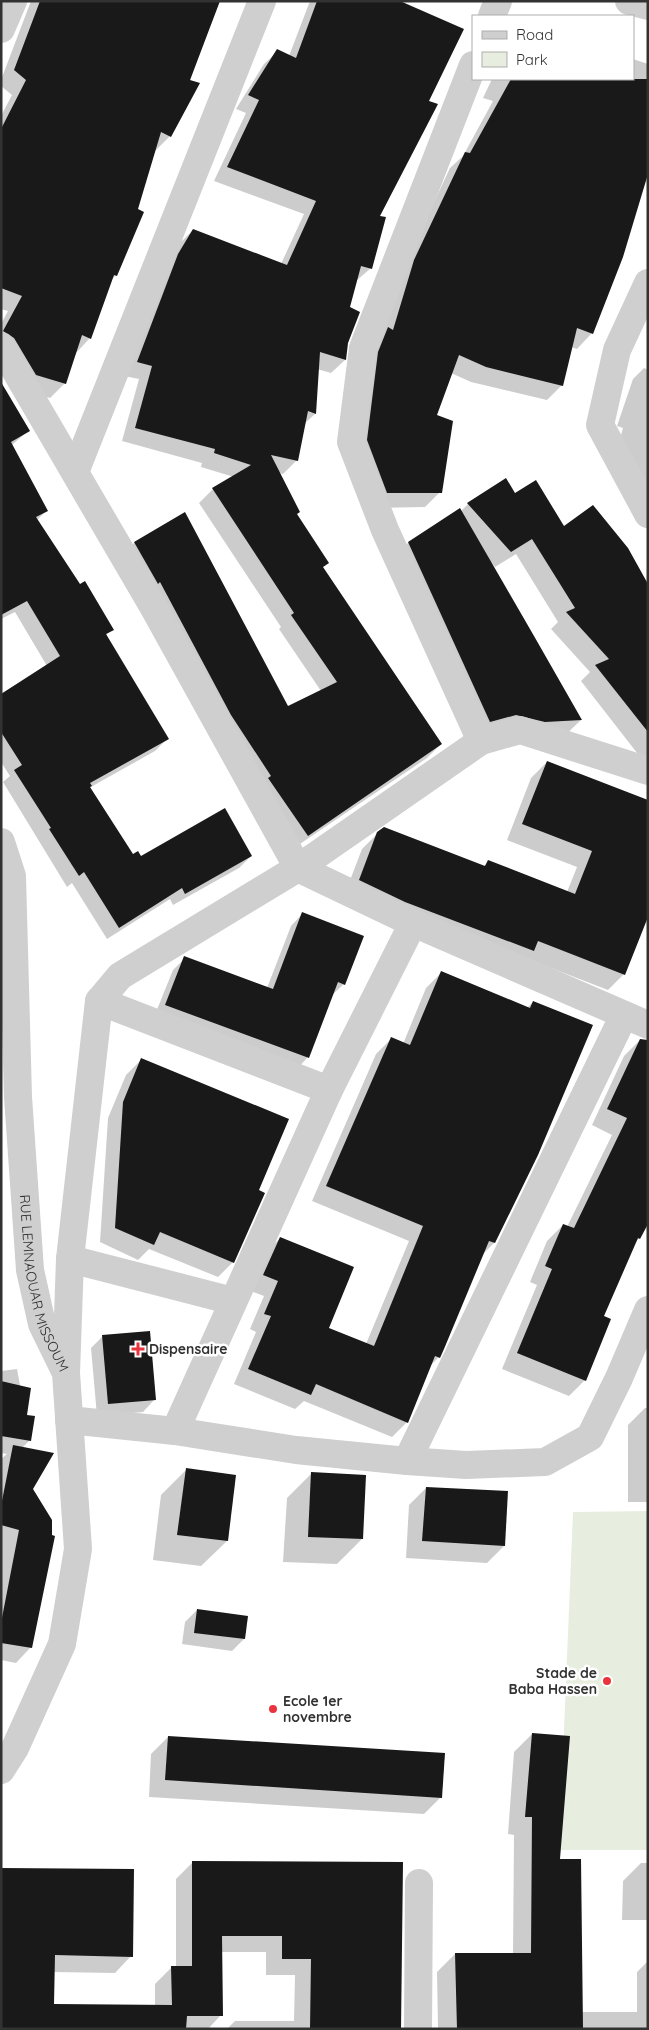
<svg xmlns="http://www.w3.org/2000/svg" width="649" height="2030" font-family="Quicksand,sans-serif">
  <rect width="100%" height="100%" fill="#fff"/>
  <!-- green -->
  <path fill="#e7eee0" d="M648,1511V1850H559L573,1512Z"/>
  <!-- shadow -->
  <g fill="#0003">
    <path d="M31,1H219L170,136L155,151L116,275L110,281L90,338L75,354L65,383L50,398L21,390L1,355V324L8,311L1,309V116L12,95L1,86V80Z"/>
    <path d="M310,1H397L427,101L378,217L371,268L356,281L349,308L345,360L331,373L317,369L315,414L304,424L297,460L283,474L279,473L296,514L328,563L322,568L441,744L427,758L294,848L121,557L134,543L185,513L287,708L321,691L279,629L281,627L199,503L213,489L234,477L201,467L202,463L122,441L139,379L124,376L179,244L193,230L281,264L304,214L214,181L246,113L236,109L264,64L278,51L289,56Z"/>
    <path d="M633,59L648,64V171L592,333L577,349L571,347L562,385L547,400L471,382L451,373L435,416L440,492L425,507L372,508L352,456L363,368L399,277L450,168L463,156L493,101L483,98L492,79H633Z"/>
    <path d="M644,368L648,370V485L616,453L623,428L617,426L633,379Z"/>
    <path d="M1,391L28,431L12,445L46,511L37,520L79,585L112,630L105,636L167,739L155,751L89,788L133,856L141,858L251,856L239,868L173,905L170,899L107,939L72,883L67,887L3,782L10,776L1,762V694L47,666L15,612L1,619Z"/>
    <path d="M506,480L514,495L648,589V767L581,681L590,672L551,629L558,622L516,554L495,567L491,562L581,720L560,740L495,735L388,563L408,543L459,510L460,512L468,504Z"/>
    <path d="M547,762L648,801L624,974L608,990L525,958L344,896L362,849L378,833L483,867L488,862L567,892L577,867L507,840L531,778Z"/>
    <path d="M302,914L344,984L331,996L307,1058L296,1070L154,1017L173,970L185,958L267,988L291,926Z"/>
    <path d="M441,973L527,1008L533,1002L494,1243L482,1255L439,1357L430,1366L407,1422L392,1437L304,1401L295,1409L234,1384L256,1332L250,1329L264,1296L248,1290L265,1254L280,1238L327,1328L366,1344L409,1241L312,1201L376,1054L391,1039L403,1044L426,988Z"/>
    <path d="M640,1040L639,1238L634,1244L602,1317L585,1380L569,1396L502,1369L537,1285L530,1282L547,1241L563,1225L567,1227L612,1135L592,1125L624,1056Z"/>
    <path d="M141,1060L257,1191L233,1262L218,1277L149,1249L138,1260L100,1242L108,1118L126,1075Z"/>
    <path d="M103,1336L154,1400L143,1412L97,1416L91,1348Z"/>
    <path d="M17,1369L30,1440L22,1448L32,1489L50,1536L53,1537L30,1648L16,1663L1,1660V1459L7,1454L1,1453V1371Z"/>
    <path d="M645,1408H648V1502H628V1425Z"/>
    <path d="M186,1470L227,1541L201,1566L153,1560L161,1495Z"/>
    <path d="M312,1473L362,1539L337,1564L283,1562L287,1498Z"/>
    <path d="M426,1488L504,1546L487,1563L406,1558L409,1505Z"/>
    <path d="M197,1610L247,1617L244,1639L232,1651L182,1644L185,1622Z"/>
    <path d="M532,1734L559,1860L582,2012H637V1972L648,1961V2029H438L437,1972L455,1954H513L514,1835L508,1834L514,1752Z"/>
    <path d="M168,1737L441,1797L424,1814L149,1797L151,1754Z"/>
    <path d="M193,1862L400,2029H227L235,2021H294L295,1975H266V1952H221V2015L208,2029H1V1869L131,1956L115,1973L53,1972V2005L155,2006V1984L172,1967H176V1879Z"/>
    <path d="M641,1863H648V1920H622L623,1881Z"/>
  </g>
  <!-- building -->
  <g fill="#191919">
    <path d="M40,1H220L190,80L200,83L171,137L161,132L138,209L144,212L117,276L114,275L91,339L82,335L66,384L36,375L14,338L3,331L22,296L1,288V129L26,80L14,70Z"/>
    <path d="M317,1H400L464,29L429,101L438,104L380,216L386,217L372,269L361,266L350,307L360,312L348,343L346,360L320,352L316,414L308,411L298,461L271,455L300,512L297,514L329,563L323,567L442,744L308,836L268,778L271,776L231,715L160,582L158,584L134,542L185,512L288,706L337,682L291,615L294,613L212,488L251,465L214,453L215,449L135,428L152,366L137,362L178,254L193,229L287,265L316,201L227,167L259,100L248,95L277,49L296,58Z"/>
    <path d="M511,79H648V174L623,257L593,334L577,328L563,386L486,367L459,355L437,415L453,421L442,493H387L367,440L378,352L388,327L393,330L414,260L465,152L470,153Z"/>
    <path d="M1,382L30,431L11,442L48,511L36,517L80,584L85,581L114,630L106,634L169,739L90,783L92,786L90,787L133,854L138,851L141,856L225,808L252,856L185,894L182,888L119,928L84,872L79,876L49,829L51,828L14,770L22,765L1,732V694L60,656L27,601L1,615Z"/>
    <path d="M506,478L515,493L536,480L564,526L593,505L628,548L648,584V732L595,665L609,659L566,612L575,608L532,539L511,552L467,503Z"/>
    <path d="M460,508L534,636L582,720L545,722L516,715L490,722L408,542Z"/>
    <path d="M547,761L648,800V917L625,975L538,941L534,951L405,902L359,880L377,832L384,827L485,866L488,860L575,894L592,851L522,824Z"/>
    <path d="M302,912L364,936L345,985L338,982L309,1058L165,1005L184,956L273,989Z"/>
    <path d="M441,971L530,1008L533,1001L593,1025L538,1155L495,1243L489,1241L444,1349L440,1358L435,1356L408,1423L316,1384L311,1395L248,1369L271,1316L264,1314L278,1281L263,1275L280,1237L354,1267L329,1328L374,1346L423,1226L326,1186L391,1037L410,1045Z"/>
    <path d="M640,1039L648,1040V1224L640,1239L638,1238L604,1316L611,1319L586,1381L517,1353L552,1269L545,1266L563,1224L574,1228L627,1118L607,1109Z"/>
    <path d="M141,1058L289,1119L259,1190L265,1193L234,1263L160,1232L154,1245L115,1228L123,1102Z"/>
    <path d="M150,1331L156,1400L108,1404L102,1335Z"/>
    <path d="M1,1381L31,1388L27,1415L35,1416L31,1441L1,1436Z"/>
    <path d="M13,1445L54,1453L33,1489L52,1520V1535L55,1536L32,1648L1,1643V1623L19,1530L1,1525V1506Z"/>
    <path d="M186,1468L236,1475L228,1541L177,1535Z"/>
    <path d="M311,1472L366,1475L363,1539L308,1537Z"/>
    <path d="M426,1487L508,1491L505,1546L422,1541Z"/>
    <path d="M197,1609L248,1616L245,1639L194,1633Z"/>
    <path d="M532,1733L570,1736L560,1859H581L583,2029H457L455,1953H531L532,1817H525Z"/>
    <path d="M168,1736L445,1753L442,1798L165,1780Z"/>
    <path d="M192,1861L403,1862L401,2029H310L311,1959H282V1936H222L223,2016H187L186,2029H1V1868L134,1869L133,1957L55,1955L54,2004L172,2005L171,1966H192Z"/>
  </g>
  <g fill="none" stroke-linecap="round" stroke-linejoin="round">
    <!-- street -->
    <g stroke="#cfcfcf" stroke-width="28">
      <path d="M629,1L648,6"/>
      <path d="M492,16L498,1"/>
      <path d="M1,29L13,1"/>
      <path d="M473,65L363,348L351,442L385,530L481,741"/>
      <path d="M648,283L617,350L600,425L648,514"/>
      <path d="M1,346L154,608L298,868L120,976L99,1001L70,1259L66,1373"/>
      <path d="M75,472L262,1"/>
      <path d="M648,771L520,730L481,741L298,868L413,923L648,1025"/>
      <path id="s1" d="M1,842L12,876L18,1097L30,1270L42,1324L66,1373L78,1549L62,1644L15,1748L1,1770"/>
      <path d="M99,1001L329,1090"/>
      <path d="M70,1259L233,1301"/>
      <path d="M69,1420L175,1431L296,1450L407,1461L466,1465L545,1462L590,1437L619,1378L648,1310"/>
      <path d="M175,1431L329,1090L413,923"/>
      <path d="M407,1461L624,1015"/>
      <path d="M418,2029L419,1883"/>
    </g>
  </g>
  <!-- markers -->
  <g fill="#e9333d" stroke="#fff" stroke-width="2">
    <path d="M135.5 1341.5h5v5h5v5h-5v5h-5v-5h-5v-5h5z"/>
    <circle cx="607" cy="1681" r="5"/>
    <circle cx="273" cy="1709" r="5"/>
  </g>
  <g text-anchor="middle" stroke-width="5" stroke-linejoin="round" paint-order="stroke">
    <!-- street labels -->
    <g font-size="14" fill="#323232" stroke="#fff">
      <text dy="5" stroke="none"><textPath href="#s1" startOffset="446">RUE LEMNAOUAR MISSOUM</textPath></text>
    </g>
    <!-- poi labels -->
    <g font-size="14" font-weight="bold" fill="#323232" stroke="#fff" text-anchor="start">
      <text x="149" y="1354">Dispensaire</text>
      <text x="597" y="1678" text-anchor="end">Stade de<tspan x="597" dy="16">Baba Hassen</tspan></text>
      <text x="283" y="1706">Ecole 1er<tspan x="283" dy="16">novembre</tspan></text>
    </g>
  </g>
  <!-- border -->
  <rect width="649" height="2030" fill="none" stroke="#323232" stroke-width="5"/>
  <!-- legend -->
  <rect x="472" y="15" width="162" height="65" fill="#ffffff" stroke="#adadad"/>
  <rect x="482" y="31" width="25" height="8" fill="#cfcfcf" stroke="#adadad"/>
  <text x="516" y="40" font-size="15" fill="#323232">Road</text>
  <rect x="482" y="52" width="25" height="15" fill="#e7eee0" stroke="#adadad"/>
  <text x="516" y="65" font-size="15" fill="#323232">Park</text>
</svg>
